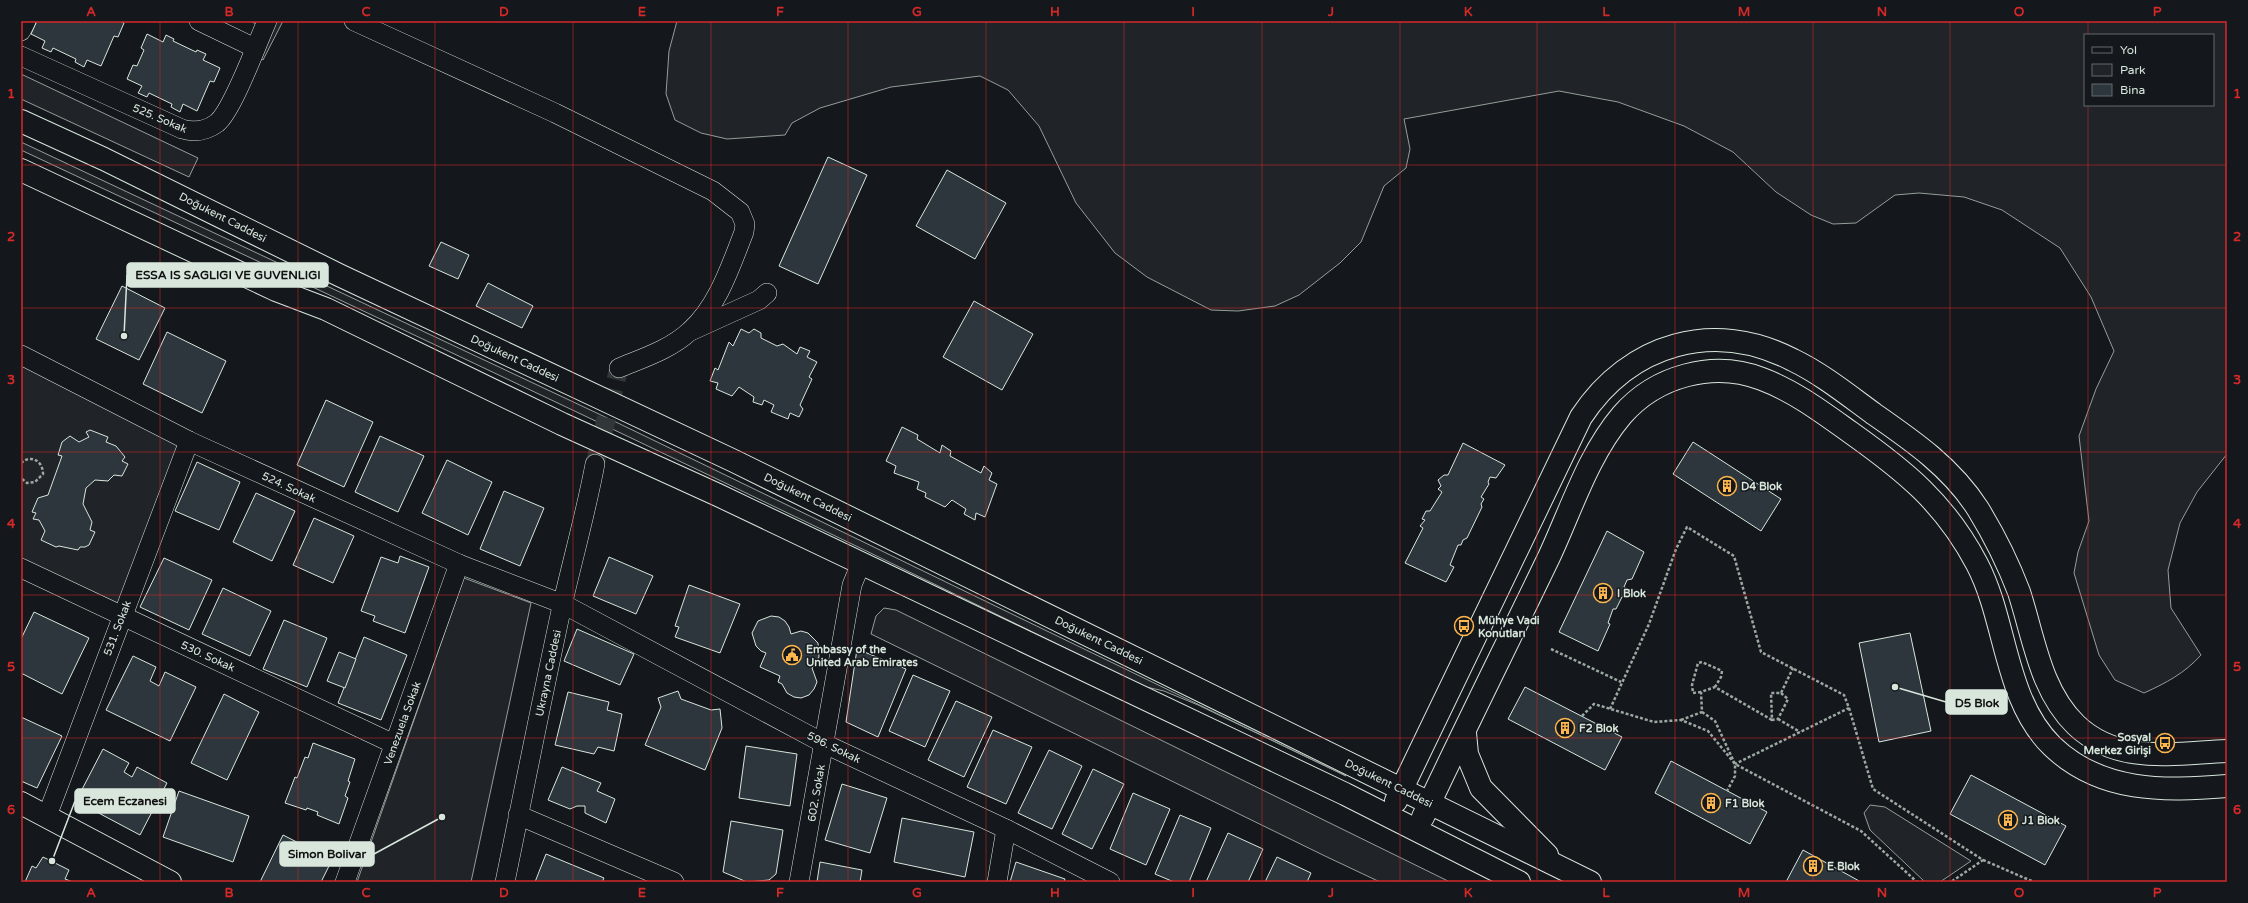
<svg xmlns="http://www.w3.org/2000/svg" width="2248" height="903" font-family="'Varela Round',sans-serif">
  <rect width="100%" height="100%" fill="#14181c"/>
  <!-- green -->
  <g fill="#202428" stroke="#939e99" fill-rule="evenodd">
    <path d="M250,21H283L263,60L260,58L269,30Z"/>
    <path d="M677,21H2227V454L2197,492L2180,523L2168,570L2171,608L2201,655C2185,673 2166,683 2144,693L2115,680L2099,655L2074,573L2078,552L2089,521L2079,436L2096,389L2114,351L2091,297L2060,248L2002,210L1964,197L1919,193L1895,195L1856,223L1833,224L1811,215L1776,192L1733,152L1684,126L1618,102L1559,91L1404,119L1410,149L1406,168L1384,186L1361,242L1340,263L1299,295L1275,306L1238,311L1211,310L1147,277L1115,253L1076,203L1039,126L1008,90L980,76L891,87L820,108L792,123L785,135L727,139L701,133L675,120L666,94L669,51ZM2085,35H2213V105H2085Z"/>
    <path d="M21,74L198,158L189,177L21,99Z"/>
    <path d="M21,142L618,423L1346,776L1198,705L1164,691L1142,686C771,502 396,326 21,150Z"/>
    <path d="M21,355L189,441L122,615L21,568Z"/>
    <path d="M464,578L531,603L471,882H357Z"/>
    <path d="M884,608L896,610L1450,882H1380L1325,856L871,634L876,616Z"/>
    <path d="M1870,805L1885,807L1971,861L1940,882H1925L1870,830L1864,813Z"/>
  </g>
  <!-- building -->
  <g fill="#2c363c" stroke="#d8e6dc">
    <path d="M37,21H120L124,23L118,37L114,36L101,66L87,60L84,67L75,62L76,59L53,48L51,52L42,48L45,41L31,34Z"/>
    <path d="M147,34L163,42L166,35L174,39L173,41L196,52L197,50L206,54L203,60L220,68L214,82L210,81L197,111L183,104L180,112L171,107L172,104L149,93L147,97L138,93L142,86L127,79L133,65L137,66L144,50L141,48Z"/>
    <path d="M828,157L867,175L818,284L779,266Z"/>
    <path d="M947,170L1006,203L975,259L916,226Z"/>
    <path d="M441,242L469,255L458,279L429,266Z"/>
    <path d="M488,283L533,306L522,328L476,306Z"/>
    <path d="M122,286L165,308L139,360L96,339Z"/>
    <path d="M974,301L1033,334L1002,390L943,357Z"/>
    <path d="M741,329L749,333L754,329L761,333V338L777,346L783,344L797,354L800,347L810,351L807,357L817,362L809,377L812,379L800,405L803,409L799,417L790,413L788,419L771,412L774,405L764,400L762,405L753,402L754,397L739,387L732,396L716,389L718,383L710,381L715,368L718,370L729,342L733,346Z"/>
    <path d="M167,332L226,361L202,413L143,384Z"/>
    <path d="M326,400L373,422L344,487L297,465Z"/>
    <path d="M902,427L918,435L917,439L940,453L942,445L951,451L950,456L981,473L984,466L992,473L989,480L997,484L985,517L976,513L975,520L964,514L966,509L952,500L945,507L925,497L926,493L917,489L919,482L894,473L896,466L886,461Z"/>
    <path d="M90,430L108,437L106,442L116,446L125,457L122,461L128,464L122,476L114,475L108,481L95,480L86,488L83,504L92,522L90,530L95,532L89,545L85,547H80L78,550L59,546L56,547L41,540L45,531L39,520L33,519L36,513L32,512L38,498L48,495L62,456L58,455L62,442L70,436L79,442L89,437L86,432Z"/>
    <path d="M380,436L424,456L398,512L355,492Z"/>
    <path d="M1693,442L1781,499L1761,531L1673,474Z"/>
    <path d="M1463,443L1505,465L1496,478L1490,477L1488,482L1489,484L1481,497L1484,499L1481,504L1482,507L1467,538L1463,540L1461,545H1458L1450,565L1454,567L1446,582L1405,563L1423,528L1420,526L1425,520L1422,519L1426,511H1430L1442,492L1438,489L1441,486L1438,480L1444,475H1448Z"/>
    <path d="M447,460L492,482L468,535L422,513Z"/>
    <path d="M197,462L240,482L219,530L175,511Z"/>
    <path d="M504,491L544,508L520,566L480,549Z"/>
    <path d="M256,493L295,511L272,561L233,542Z"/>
    <path d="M314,518L354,536L333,583L293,565Z"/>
    <path d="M1607,531L1644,552L1632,579L1627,580L1624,587L1630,591L1628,595L1622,597L1616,609H1613L1608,623L1610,624L1598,651L1559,632Z"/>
    <path d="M400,556L429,567L405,633L373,621L375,616L361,611L381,557L398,563Z"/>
    <path d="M609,557L653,576L636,614L593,596Z"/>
    <path d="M164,558L212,580L189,630L140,607Z"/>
    <path d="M689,585L740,604L720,653L675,637L679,627L675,626Z"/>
    <path d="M223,588L271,611L250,656L202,634Z"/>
    <path d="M34,612L89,638L62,694L21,673V639Z"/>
    <path d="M771,616L779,617L785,621L789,627L791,634L801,631L808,633L818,643L819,657L812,668L817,682L814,689L809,695L801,698L794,697L787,693L782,684L778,682L780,676L760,667L766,653L761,651L756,646L752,633L758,621Z"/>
    <path d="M284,620L327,638L307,687L263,669Z"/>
    <path d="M577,629L634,654L620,685L564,661Z"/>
    <path d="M1910,633L1931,731L1879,742L1859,643Z"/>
    <path d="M364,637L407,655L381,720L338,703Z"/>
    <path d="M857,649L906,669L878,737L846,722Z"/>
    <path d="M339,652L356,659L345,688L327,681Z"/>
    <path d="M133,656L156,667L150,681L159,686L165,672L196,687L170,741L106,710Z"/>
    <path d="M913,675L950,691L925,747L889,731Z"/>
    <path d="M1525,687L1622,737L1605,770L1508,719Z"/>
    <path d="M678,691L681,699L711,710L720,709L722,728L705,770L645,745L661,707L658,698Z"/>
    <path d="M568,692L609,702L607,710L622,714L614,751L598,747L594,754L555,745Z"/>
    <path d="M224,694L259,712L227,780L191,763Z"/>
    <path d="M956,701L992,717L964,777L928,760Z"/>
    <path d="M21,717L62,736L37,788L21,781Z"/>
    <path d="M993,730L1032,747L1006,804L967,787Z"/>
    <path d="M313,743L355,759L348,781L350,782L345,796L348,798L339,824L317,815L318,812L307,808L306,810L285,803L295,777L297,778L305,757L308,758Z"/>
    <path d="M746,746L797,754L790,806L739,798Z"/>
    <path d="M103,749L129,763L124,772L132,777L137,767L167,783L140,835L76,801Z"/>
    <path d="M1049,750L1082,766L1052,829L1018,813Z"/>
    <path d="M1671,761L1767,812L1750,844L1655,793Z"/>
    <path d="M562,767L601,783L597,791L615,799L606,823L585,813V806H577L570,809L548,800Z"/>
    <path d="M1093,769L1124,784L1092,849L1062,834Z"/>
    <path d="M1971,775L2066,826L2045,865L1950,814Z"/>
    <path d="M842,784L887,798L870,853L825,840Z"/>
    <path d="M179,791L249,816L233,862L163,837Z"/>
    <path d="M1133,793L1170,809L1146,865L1110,849Z"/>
    <path d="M1180,815L1211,828L1189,882H1174L1155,874Z"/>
    <path d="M902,818L974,832L965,877L894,862Z"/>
    <path d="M731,821L783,830L776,874L769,880L747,882L723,872Z"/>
    <path d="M1228,833L1263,849L1248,882H1206Z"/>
    <path d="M283,835L332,860L321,882H260Z"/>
    <path d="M1803,850L1861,882H1786Z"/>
    <path d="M546,854L604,878L602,882H535Z"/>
    <path d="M43,857L69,870L65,879L73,882H25L32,866L36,868Z"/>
    <path d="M1277,857L1311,873L1307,882H1265Z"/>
    <path d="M820,862L862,870L860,882H817Z"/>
    <path d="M1016,862L1065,879L1064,882H1010Z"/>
  </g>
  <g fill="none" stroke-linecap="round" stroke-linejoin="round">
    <!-- minor-tunnel -->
    <path stroke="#313739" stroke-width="19" stroke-dasharray="19 10" stroke-linecap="butt" d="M595,464L619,368"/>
    <!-- minor casing -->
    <g stroke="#d8e6dc" stroke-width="20">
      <g id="minor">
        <path d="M199,21L255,48"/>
        <path d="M354,21L555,113L713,191L740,212L745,224L744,232C731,265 718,306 690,331C671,349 643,358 619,368"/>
        <path d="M21,31L26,21"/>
        <path d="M21,56L182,129C195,133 206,131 217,123C233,110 257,43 267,21"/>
        <path d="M693,330L759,300L767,293"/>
        <path d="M21,355L189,441L459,564L563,604L825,744L1006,829L1110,882"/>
        <path d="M21,568L394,744"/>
        <path d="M518,815L674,882"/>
        <path d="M47,816L189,441"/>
        <path d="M345,882L459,564"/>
        <path d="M505,882C524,790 542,698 562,606C573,558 586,512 595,464"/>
        <path d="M799,882L852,585L861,563"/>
        <path d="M997,882L1006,829"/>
      </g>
    </g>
    <!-- major casing -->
    <g stroke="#d8e6dc" stroke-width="24">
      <g id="major">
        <path d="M21,121L104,159L339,275L734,461L1590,882"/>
        <path d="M21,170L276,290L326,309L562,424L718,495L1345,794L1519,882"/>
        <path d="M1465,733L1467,754L1481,788L1547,855"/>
        <path d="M1396,801L1581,417C1630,343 1714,319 1793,360C1822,374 1848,395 1874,414C1913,441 1952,468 1978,509C1994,535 2008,563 2019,592C2034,638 2040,690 2076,725C2118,765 2174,753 2227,751"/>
        <path d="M21,803L170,882"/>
        <path d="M1423,817C1464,730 1507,644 1549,557C1571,510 1588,455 1622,415C1656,376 1713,360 1762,379C1794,391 1822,412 1850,432C1905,471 1945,503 1977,564C2007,621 2004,699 2052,746C2101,793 2164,791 2227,786"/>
      </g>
    </g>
    <!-- path -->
    <g stroke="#9da8a2" stroke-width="2.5" stroke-dasharray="3 2" stroke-linecap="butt">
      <path d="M21,463C31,454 43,461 43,474L35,482L27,483L21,478"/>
      <path d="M1551,649L1621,682"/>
      <path d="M1701,692L1693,693L1692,685L1698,663L1702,662L1722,671L1721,677L1715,687"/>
      <path d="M1781,693L1788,699L1778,719L1772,720L1771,693H1781L1793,668"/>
      <path d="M1849,708L1873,789L1983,860L1951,882"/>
      <path d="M1610,709L1649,624L1676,549L1687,527L1734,556L1761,652L1844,695L1849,708L1735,764"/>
      <path d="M1702,712L1715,721L1735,764L1861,831L1917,882"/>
      <path d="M1582,716L1594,704L1654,722L1681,720L1708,731L1735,764V776L1727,791"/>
      <path d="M1778,719L1800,732"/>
      <path d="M1681,720L1702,712L1701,692L1715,687L1772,720"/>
      <path d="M1983,860L2034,882"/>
    </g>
    <!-- minor -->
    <use href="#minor" stroke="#14181c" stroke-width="19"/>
    <!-- major -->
    <use href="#major" stroke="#14181c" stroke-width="22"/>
  </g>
  <!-- grid -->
  <path fill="none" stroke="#d62828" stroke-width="1" stroke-opacity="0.55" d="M160,21V882M298,21V882M435,21V882M573,21V882M711,21V882M848,21V882M986,21V882M1124,21V882M1262,21V882M1400,21V882M1537,21V882M1675,21V882M1813,21V882M1950,21V882M2088,21V35M2088,105V882M21,165H2227M21,308H2227M21,452H2227M21,595H2227M21,738H2227"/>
  <!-- icons -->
  <defs>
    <g id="building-ring" transform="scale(1)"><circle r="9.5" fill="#14181c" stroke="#ffb74d" stroke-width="1.5"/><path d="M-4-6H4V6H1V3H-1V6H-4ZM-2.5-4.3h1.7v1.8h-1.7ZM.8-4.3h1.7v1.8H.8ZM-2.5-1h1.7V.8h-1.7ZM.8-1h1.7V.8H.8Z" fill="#ffb74d"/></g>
    <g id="bus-ring" transform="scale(1)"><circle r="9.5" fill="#14181c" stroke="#ffb74d" stroke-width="1.5"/><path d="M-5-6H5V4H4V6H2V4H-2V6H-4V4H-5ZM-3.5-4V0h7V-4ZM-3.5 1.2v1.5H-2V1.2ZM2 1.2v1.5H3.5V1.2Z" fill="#ffb74d"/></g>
    <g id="civic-ring" transform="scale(1)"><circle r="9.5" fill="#14181c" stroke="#ffb74d" stroke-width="1.5"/><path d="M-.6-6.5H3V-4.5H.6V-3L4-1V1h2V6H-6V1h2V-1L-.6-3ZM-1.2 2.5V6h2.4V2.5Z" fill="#ffb74d"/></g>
  </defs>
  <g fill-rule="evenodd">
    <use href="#building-ring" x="1727" y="486"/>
    <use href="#building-ring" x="1603" y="593"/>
    <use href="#bus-ring" x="1464" y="626"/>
    <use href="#civic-ring" x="792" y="655"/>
    <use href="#building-ring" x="1565" y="728"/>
    <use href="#bus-ring" x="2165" y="743"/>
    <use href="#building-ring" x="1711" y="803"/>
    <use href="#building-ring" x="2008" y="820"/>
    <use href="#building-ring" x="1813" y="866"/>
  </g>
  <g text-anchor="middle" stroke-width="3" stroke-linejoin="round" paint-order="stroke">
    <!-- street labels -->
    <g font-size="11" fill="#d8e6dc" stroke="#14181c">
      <text transform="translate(160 118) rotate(23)" y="4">525. Sokak</text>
      <text transform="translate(223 217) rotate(27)" y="4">Doğukent Caddesi</text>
      <text transform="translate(515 358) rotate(25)" y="4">Doğukent Caddesi</text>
      <text transform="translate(289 487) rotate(25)" y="4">524. Sokak</text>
      <text transform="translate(808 497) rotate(26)" y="4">Doğukent Caddesi</text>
      <text transform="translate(117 628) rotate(-69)" y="4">531. Sokak</text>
      <text transform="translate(1099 640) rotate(26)" y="4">Doğukent Caddesi</text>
      <text transform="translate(208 656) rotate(25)" y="4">530. Sokak</text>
      <text transform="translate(548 673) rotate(-78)" y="4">Ukrayna Caddesi</text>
      <text transform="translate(402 723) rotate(-70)" y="4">Venezuela Sokak</text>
      <text transform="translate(834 747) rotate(26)" y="4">596. Sokak</text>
      <text transform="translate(1389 783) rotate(26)" y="4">Doğukent Caddesi</text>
      <text transform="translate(816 793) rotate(-80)" y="4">602. Sokak</text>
    </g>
    <!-- poi labels -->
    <g font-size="11" font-weight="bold" fill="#d8e6dc" stroke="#14181c" text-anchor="start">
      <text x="1741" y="490">D4 Blok</text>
      <text x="1617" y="597">I Blok</text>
      <text x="1478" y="624">Mühye Vadi<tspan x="1478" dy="13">Konutları</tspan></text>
      <text x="806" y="653">Embassy of the<tspan x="806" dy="13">United Arab Emirates</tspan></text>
      <text x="1579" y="732">F2 Blok</text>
      <text x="2151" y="741" text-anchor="end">Sosyal<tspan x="2151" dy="13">Merkez Girişi</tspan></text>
      <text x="1725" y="807">F1 Blok</text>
      <text x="2022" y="824">J1 Blok</text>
      <text x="1827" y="870">E Blok</text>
    </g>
  </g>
  <!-- callouts -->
  <path fill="none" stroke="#d8e6dc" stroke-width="1.5" d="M124 336L127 275M1895 687L1946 702M52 861L75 801M442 817L374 854"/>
  <g fill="#d8e6dc" stroke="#14181c" stroke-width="1.5">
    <circle cx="124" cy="336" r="4"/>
    <circle cx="1895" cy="687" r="4"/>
    <circle cx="52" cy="861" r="4"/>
    <circle cx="442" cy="817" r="4"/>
  </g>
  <g fill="#d8e6dc" stroke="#d8e6dc" stroke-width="1.5">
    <rect x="127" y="263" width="201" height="24" rx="4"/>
    <rect x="1946" y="690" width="61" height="24" rx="4"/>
    <rect x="75" y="789" width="100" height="24" rx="4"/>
    <rect x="280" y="842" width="94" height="24" rx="4"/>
  </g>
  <g font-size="12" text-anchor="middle" font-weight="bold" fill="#111">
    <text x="228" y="279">ESSA IS SAGLIGI VE GUVENLIGI</text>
    <text x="1977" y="707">D5 Blok</text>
    <text x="125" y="805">Ecem Eczanesi</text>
    <text x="327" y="858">Simon Bolivar</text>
  </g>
  <!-- border -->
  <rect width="2248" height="903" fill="none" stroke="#14181c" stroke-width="44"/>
  <!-- legend -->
  <rect x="2084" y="34" width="130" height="72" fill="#14181c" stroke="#626a69"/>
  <rect x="2092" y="47" width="20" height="6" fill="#14181c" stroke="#626a69"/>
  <text x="2120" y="54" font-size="12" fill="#d8e6dc">Yol</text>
  <rect x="2092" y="64" width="20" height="12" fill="#202428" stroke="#626a69"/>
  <text x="2120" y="74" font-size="12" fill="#d8e6dc">Park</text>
  <rect x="2092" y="84" width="20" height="12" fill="#2c363c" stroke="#626a69"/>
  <text x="2120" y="94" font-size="12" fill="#d8e6dc">Bina</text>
  <rect x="22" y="22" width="2204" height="859" fill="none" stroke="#d62828" stroke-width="1.5"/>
  <g font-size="13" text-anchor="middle" font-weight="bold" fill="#d62828">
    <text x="91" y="16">A</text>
    <text x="229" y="16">B</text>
    <text x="366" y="16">C</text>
    <text x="504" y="16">D</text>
    <text x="642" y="16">E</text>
    <text x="780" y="16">F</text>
    <text x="917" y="16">G</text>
    <text x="1055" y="16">H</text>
    <text x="1193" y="16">I</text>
    <text x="1331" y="16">J</text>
    <text x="1468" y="16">K</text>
    <text x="1606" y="16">L</text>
    <text x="1744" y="16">M</text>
    <text x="1882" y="16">N</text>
    <text x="2019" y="16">O</text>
    <text x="2157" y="16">P</text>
    <text x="11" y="98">1</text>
    <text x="2237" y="98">1</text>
    <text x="11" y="241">2</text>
    <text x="2237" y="241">2</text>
    <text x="11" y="384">3</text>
    <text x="2237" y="384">3</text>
    <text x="11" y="528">4</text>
    <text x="2237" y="528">4</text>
    <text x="11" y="671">5</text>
    <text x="2237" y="671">5</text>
    <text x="11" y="814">6</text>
    <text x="2237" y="814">6</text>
    <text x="91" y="897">A</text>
    <text x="229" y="897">B</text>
    <text x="366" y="897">C</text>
    <text x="504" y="897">D</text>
    <text x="642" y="897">E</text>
    <text x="780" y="897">F</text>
    <text x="917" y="897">G</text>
    <text x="1055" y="897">H</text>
    <text x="1193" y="897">I</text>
    <text x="1331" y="897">J</text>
    <text x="1468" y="897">K</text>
    <text x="1606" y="897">L</text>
    <text x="1744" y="897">M</text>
    <text x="1882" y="897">N</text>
    <text x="2019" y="897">O</text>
    <text x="2157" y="897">P</text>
  </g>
</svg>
